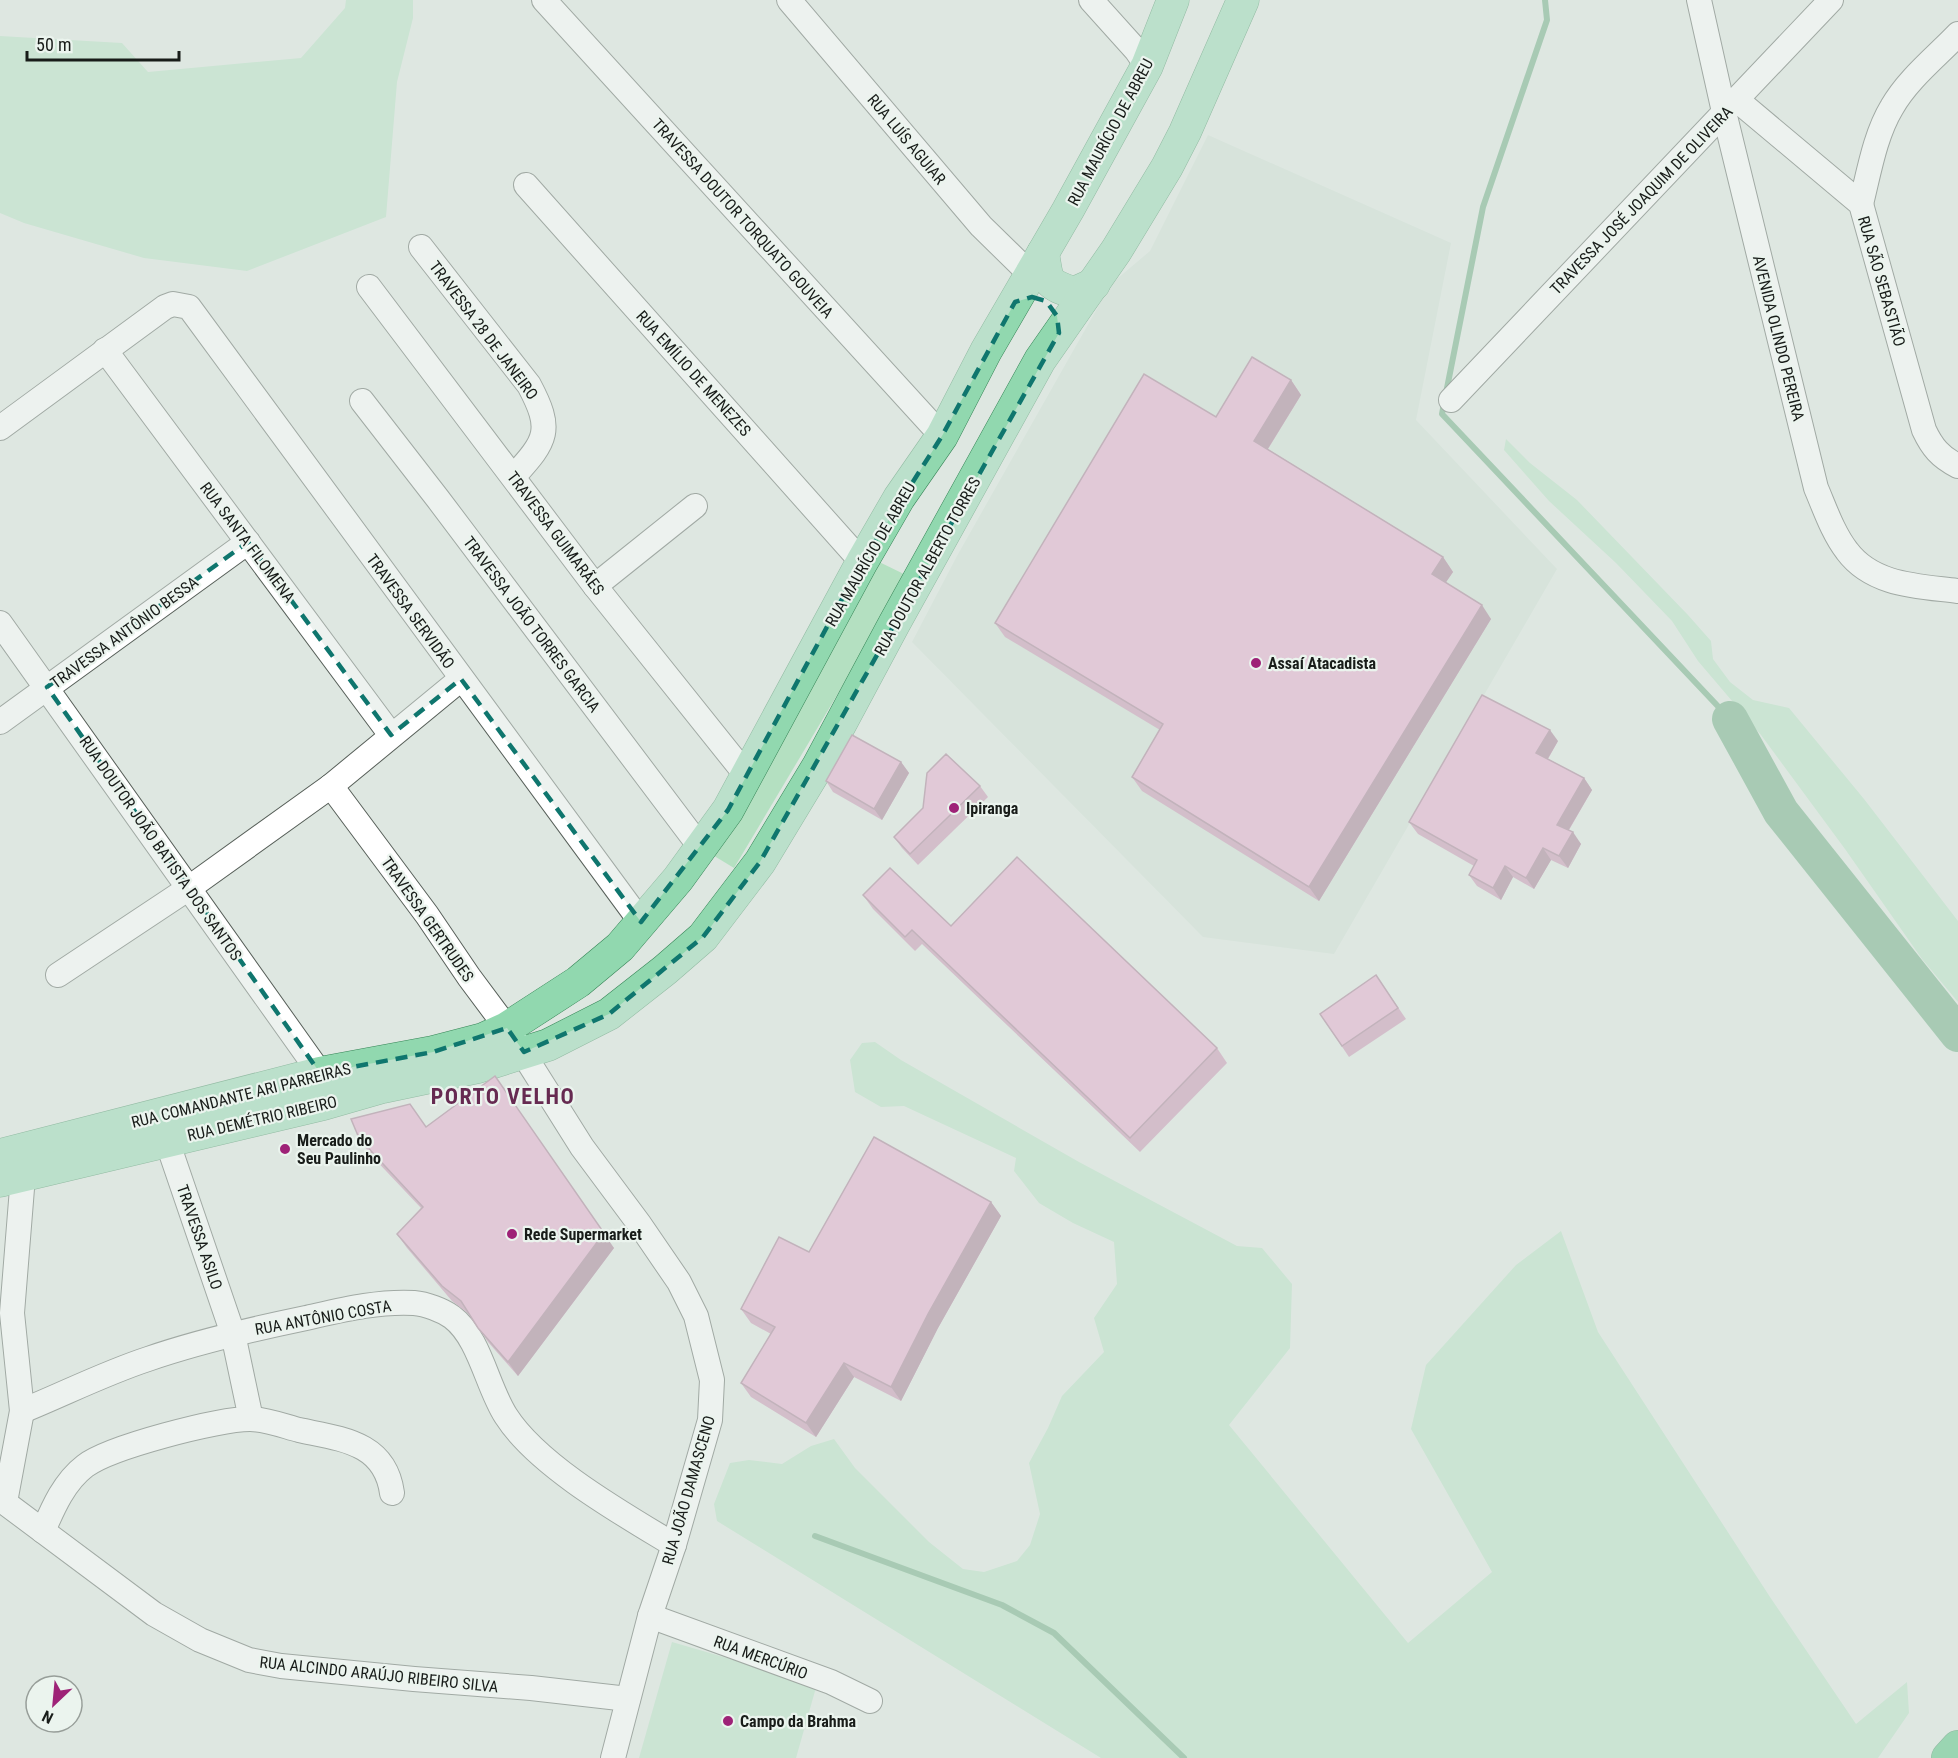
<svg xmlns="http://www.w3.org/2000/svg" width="1958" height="1758" font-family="'Roboto Condensed',sans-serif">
  <rect width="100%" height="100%" fill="#dee7e1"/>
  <!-- built -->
  <path fill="#ceded2" d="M1208,135L1451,243L1416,420L1557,569L1334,954L1203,937L912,642L957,556L1111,284L1150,251Z"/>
  <!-- green -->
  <g fill="#b4e0c1">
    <path d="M346,0H413V18L397,82L386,217L247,271L144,258L24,223L0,213V36L122,43L148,72L301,58L345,8Z"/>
    <path d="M1506,439L1530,463L1577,500L1688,615L1711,641L1713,659L1730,682L1753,700L1789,708L1864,799L1958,921V1002L1922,959L1845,849L1761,735L1698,661L1672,621L1616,563L1549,501L1504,450Z"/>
    <path d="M873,559L908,576L734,868L711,854Z"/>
    <path d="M875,1042L901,1060L1079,1162L1237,1246L1262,1248L1292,1284L1290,1348L1229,1425L1408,1643L1492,1572L1411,1429L1426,1365L1516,1265L1561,1231L1598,1332L1770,1597L1856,1724L1907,1682L1909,1713L1878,1758H1101L717,1521L714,1504L730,1463L749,1460L782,1464L811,1446L834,1439L855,1468L929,1542L963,1569L984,1572L1017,1561L1030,1545L1040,1514L1029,1463L1048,1428L1062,1396L1104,1352L1094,1318L1117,1284L1114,1242L1073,1223L1039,1203L1014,1171L1016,1158L904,1106L881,1107L855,1092L850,1060L862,1043Z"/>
    <path d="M672,1642L817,1684L796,1758H639Z"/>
  </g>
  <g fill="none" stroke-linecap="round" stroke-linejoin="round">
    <!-- stream -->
    <g stroke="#67a77d" stroke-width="6">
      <path d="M1446,393L1483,207L1547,20L1545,0"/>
      <path d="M1444,403L1442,414L1730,719"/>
      <path d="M815,1536L1002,1605L1054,1633L1184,1758"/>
    </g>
    <!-- river -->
    <path stroke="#67a77d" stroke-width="36" d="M1730,719L1781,812L1958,1034"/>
    <!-- minor casing -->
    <g stroke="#575f59" stroke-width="26">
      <g id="minor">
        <path d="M544,0L942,436"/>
        <path d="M789,0L981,226L1030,274"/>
        <path d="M1091,0L1136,50L1147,66"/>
        <path d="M1699,0L1724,112L1816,488C1825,509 1833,533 1847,551C1873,586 1919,586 1958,591"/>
        <path d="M1737,100L1861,204L1924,430C1932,447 1940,457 1958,466"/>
        <path d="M526,185L862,562"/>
        <path d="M1861,204C1869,172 1875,135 1892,107C1908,79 1936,57 1958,34"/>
        <path d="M421,247L529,385C553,430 547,440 514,476"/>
        <path d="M369,287L595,586L747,776"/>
        <path d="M105,350L391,735"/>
        <path d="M1451,400L1831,0"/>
        <path d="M362,401L438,499L701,848"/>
        <path d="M0,428L165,307L173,304L189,307L641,922"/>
        <path d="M595,586L695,506"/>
        <path d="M0,623L320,1073"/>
        <path d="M0,722L248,542"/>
        <path d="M331,786L427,915L469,977L507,1028L582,1147L640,1225L679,1282L696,1316L712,1380L710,1420L674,1545L650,1616L613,1758"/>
        <path d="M58,975L189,888L331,786L461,679"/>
        <path d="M167,1141L233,1334L251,1419"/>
        <path d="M22,1411C64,1394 105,1373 148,1359C200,1341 253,1329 306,1318C342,1310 377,1301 414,1303C426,1304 442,1310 452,1317C480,1338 487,1387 506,1416C538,1466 623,1514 674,1545"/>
        <path d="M0,1499L154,1614L200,1640L249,1660L281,1666L414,1679L531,1688L628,1699"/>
        <path d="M5,1502L22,1411L12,1313L23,1176"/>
        <path d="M43,1531C53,1508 64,1482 85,1466C110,1447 218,1419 250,1419C266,1419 284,1426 299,1430C341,1439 385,1442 392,1493"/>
        <path d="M650,1616L831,1682L870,1701"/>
      </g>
    </g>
    <!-- major casing -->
    <g stroke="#378557" stroke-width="33">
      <g id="major">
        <path d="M1043,253C1048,282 1045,283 1074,293L1094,284"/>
        <path d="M0,1155L320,1073L433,1052L483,1039L507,1028L578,982L620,947L678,879L728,810L862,562L899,498L942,436L986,351L1068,210L1147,66L1173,0"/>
        <path d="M0,1181L324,1104L383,1087L478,1067L548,1045L609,1014L665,970L703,937L760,862L818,766L894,624L1040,360L1116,251L1167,167L1185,132L1243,0"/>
      </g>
    </g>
    <!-- highway casing -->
    <g stroke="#378557" stroke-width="34">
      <path id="highway" d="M1948,1758L1958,1747"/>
    </g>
    <!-- minor -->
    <use href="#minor" stroke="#fff" stroke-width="24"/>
    <!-- major -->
    <use href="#major" stroke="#91d8af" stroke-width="32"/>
    <!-- highway -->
    <use href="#highway" stroke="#48be79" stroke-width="33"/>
  </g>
  <!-- wall -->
  <g fill="#c58dae">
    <path d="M1291,380L1301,395L1268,449L1443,557L1453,572L1446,582L1491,619L1319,901L1142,791L1132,777L1160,730L1005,637L995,623L1216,417Z"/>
    <path d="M1558,741L1548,759L1584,778L1592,790L1569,830L1581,844L1568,868L1551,860L1534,889L1513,877L1501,900L1477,886L1469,875L1474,866L1418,834L1409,822Z"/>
    <path d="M901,762L909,773L882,820L833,792L826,781Z"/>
    <path d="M980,786L988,797L918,865L902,848L894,837Z"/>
    <path d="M863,895L951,926L1217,1048L1227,1063L1140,1152L922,944L915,951L873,909Z"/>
    <path d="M1376,975L1406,1019L1349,1057L1320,1014Z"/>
    <path d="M426,1127L614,1248L518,1376L488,1342L470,1315L452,1301L407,1248L397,1234L421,1208L369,1153L359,1138Z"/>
    <path d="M991,1202L1001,1216L938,1328L901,1401L854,1377L816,1437L751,1397L741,1383L771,1334L751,1323L741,1309L809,1252Z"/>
  </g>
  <!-- shaded-wall -->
  <g fill="#a0738d">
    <path d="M1291,380L1301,395L1264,455L1254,441Z"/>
    <path d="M1443,557L1453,572L1442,588L1432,574Z"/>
    <path d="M1482,605L1491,619L1319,901L1309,887Z"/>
    <path d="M1550,730L1558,741L1544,765L1536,753Z"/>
    <path d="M901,762L909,773L882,820L874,809Z"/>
    <path d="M1584,778L1592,790L1565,836L1557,825Z"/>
    <path d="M1573,832L1581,844L1568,868L1559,856Z"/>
    <path d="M1543,848L1551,860L1534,889L1526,878Z"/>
    <path d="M1505,866L1513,877L1501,900L1493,888Z"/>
    <path d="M495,1076L614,1248L518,1376L508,1362Z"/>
    <path d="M991,1202L1001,1216L938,1328L901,1401L891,1387L928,1314Z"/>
    <path d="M844,1363L854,1377L816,1437L806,1423Z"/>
  </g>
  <!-- building -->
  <g fill="#e5a4ca" stroke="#a0738d" stroke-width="1.5">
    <path d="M1252,357L1291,380L1254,441L1443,557L1432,574L1482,605L1309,887L1132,777L1163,724L995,623L1144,374L1216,417Z"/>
    <path d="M1482,695L1550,730L1536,753L1584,778L1557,825L1573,832L1559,856L1543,848L1526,878L1505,866L1493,888L1469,875L1477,860L1409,822Z"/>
    <path d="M852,735L901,762L874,809L826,781Z"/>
    <path d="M946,754L980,786L910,854L894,837L923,808L927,773Z"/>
    <path d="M1017,857L1217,1048L1130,1138L912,930L905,937L863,895L890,868L951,926Z"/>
    <path d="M1376,975L1398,1008L1342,1046L1320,1014Z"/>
    <path d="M495,1076L604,1233L508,1362L478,1328L461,1301L442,1286L397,1234L423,1207L359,1138L351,1119L410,1104L426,1127Z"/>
    <path d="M874,1137L991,1202L928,1314L891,1387L844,1363L806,1423L741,1383L775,1327L741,1309L779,1237L809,1252Z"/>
  </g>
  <!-- marked area -->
  <path d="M0 0H1958V1758H0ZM1032,297L1046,301L1057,316L1059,333L760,862L703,937L609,1014L524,1052L507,1028L433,1052L320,1073L47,687L248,542L391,735L461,679L641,922L728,810L862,562L942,436L1015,302Z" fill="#dee7e1" fill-opacity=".55" fill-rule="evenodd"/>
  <path fill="none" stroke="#0f766e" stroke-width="4.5" stroke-dasharray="12 8" stroke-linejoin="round" d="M1032,297L1046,301L1057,316L1059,333L760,862L703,937L609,1014L524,1052L507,1028L433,1052L320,1073L47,687L248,542L391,735L461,679L641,922L728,810L862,562L942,436L1015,302Z"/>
  <!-- markers -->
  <g fill="#9e2277" stroke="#ebf4ee" stroke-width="2">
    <circle cx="1256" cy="663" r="6"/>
    <circle cx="954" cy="808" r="6"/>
    <circle cx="285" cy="1149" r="6"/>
    <circle cx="512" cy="1234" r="6"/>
    <circle cx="728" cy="1721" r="6"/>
  </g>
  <g text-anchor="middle" stroke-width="4.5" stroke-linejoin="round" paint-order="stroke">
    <!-- street labels -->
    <g font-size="16" fill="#181c19" stroke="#ebf4ee">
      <text transform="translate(1110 132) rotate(-62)" y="6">RUA MAURÍCIO DE ABREU</text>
      <text transform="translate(907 139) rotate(50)" y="6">RUA LUÍS AGUIAR</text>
      <text transform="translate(1641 200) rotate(-46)" y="6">TRAVESSA JOSÉ JOAQUIM DE OLIVEIRA</text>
      <text transform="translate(743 218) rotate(48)" y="6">TRAVESSA DOUTOR TORQUATO GOUVEIA</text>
      <text transform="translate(1882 281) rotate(74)" y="6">RUA SÃO SEBASTIÃO</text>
      <text transform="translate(484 330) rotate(53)" y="6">TRAVESSA 28 DE JANEIRO</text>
      <text transform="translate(1779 338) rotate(76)" y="6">AVENIDA OLINDO PEREIRA</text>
      <text transform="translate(694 373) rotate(48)" y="6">RUA EMÍLIO DE MENEZES</text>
      <text transform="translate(556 533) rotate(53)" y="6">TRAVESSA GUIMARÃES</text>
      <text transform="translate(248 542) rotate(53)" y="6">RUA SANTA FILOMENA</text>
      <text transform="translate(870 554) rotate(-60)" y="6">RUA MAURÍCIO DE ABREU</text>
      <text transform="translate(927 566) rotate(-61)" y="6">RUA DOUTOR ALBERTO TORRES</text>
      <text transform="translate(411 611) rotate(54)" y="6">TRAVESSA SERVIDÃO</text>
      <text transform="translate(532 624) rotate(53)" y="6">TRAVESSA JOÃO TORRES GARCIA</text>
      <text transform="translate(124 632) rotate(-36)" y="6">TRAVESSA ANTÔNIO BESSA</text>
      <text transform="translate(161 848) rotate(55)" y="6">RUA DOUTOR JOÃO BATISTA DOS SANTOS</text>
      <text transform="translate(428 919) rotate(55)" y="6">TRAVESSA GERTRUDES</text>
      <text transform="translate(241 1095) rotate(-14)" y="6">RUA COMANDANTE ARI PARREIRAS</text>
      <text transform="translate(262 1118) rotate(-13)" y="6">RUA DEMÉTRIO RIBEIRO</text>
      <text transform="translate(200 1237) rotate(71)" y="6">TRAVESSA ASILO</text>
      <text transform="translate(323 1317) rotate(-10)" y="6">RUA ANTÔNIO COSTA</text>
      <text transform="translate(688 1490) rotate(-74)" y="6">RUA JOÃO DAMASCENO</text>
      <text transform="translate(761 1657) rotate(20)" y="6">RUA MERCÚRIO</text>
      <text transform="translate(379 1674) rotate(6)" y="6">RUA ALCINDO ARAÚJO RIBEIRO SILVA</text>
    </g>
    <!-- poi labels -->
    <g font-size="16" font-weight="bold" fill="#181c19" stroke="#ebf4ee" text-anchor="start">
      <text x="1268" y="669">Assaí Atacadista</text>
      <text x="966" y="814">Ipiranga</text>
      <text x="297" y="1146">Mercado do<tspan x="297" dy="18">Seu Paulinho</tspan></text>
      <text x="524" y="1240">Rede Supermarket</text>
      <text x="740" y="1727">Campo da Brahma</text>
    </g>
    <!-- district labels -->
    <g font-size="22" font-weight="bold" letter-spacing="1.5" fill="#662a51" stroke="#ebf4ee">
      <text x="503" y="1104">PORTO VELHO</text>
    </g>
  </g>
  <!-- north arrow -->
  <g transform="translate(54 1704) rotate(206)"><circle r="28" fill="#ebf4ee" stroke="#979e99" stroke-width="1.5"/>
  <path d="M0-4.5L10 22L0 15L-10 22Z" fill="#9e2277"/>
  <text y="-9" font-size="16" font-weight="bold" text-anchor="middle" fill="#181c19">N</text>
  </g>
  <!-- scale -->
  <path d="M27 51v9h152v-9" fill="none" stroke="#181c19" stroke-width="3"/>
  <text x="36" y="51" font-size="18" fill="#181c19" stroke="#ebf4ee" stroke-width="4.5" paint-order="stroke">50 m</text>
</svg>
